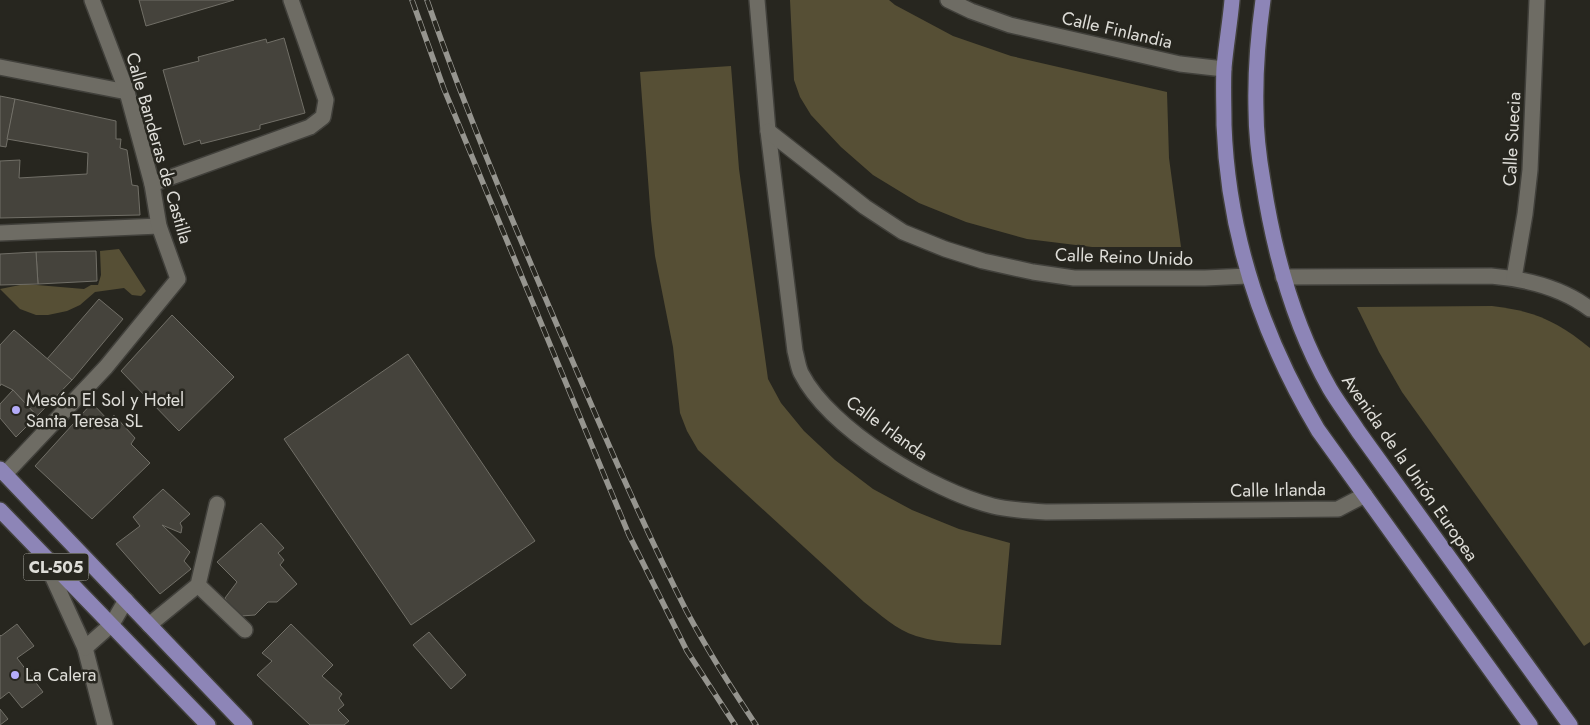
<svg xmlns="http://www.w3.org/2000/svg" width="1590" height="725" font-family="Jost,sans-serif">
  <rect width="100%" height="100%" fill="#27261f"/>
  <!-- green -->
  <g fill="#564f35">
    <path d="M790,0H889L895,5L953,36L1011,56L1167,92L1169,158L1181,247H1092L1027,239L966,222L919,203L873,175L841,147L811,115L800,97L794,80Z"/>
    <path d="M731,66L739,169L768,379L781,403L804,431L835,460L873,489L912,510L959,529L1010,543L1001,645C973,644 943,644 916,636C896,630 880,614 864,602L698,450L687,431L680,413L673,347L655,256L651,220L640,72Z"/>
    <path d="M119,249L146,291L141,296L132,295L124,288L95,292L80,305L67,311L48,315H36L20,309L0,289L25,284L84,289L91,285H98L101,275L100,251Z"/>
    <path d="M1492,306C1534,311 1557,321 1590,348V642L1584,646L1402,392L1379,352L1357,307Z"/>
  </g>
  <!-- building -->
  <g fill="#45433c" stroke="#716f67">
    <path d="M139,0H234L146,26Z"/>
    <path d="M284,38L305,113L260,125V129L201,144L200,140L184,145L163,70L199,61L198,57L266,39L267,43Z"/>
    <path d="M0,96L15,99L6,147L0,146Z"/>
    <path d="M15,99L116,121V139H121L120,148L127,150L132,185L138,186L140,215L0,218V161L20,160L19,178L87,174L88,153L7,139Z"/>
    <path d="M96,251L97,281L38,284L36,252Z"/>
    <path d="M36,252L38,284L0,285V254Z"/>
    <path d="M99,299L123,319L72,380L47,359Z"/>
    <path d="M172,315L234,377L179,431L121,371Z"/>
    <path d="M14,330L72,380L37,416L13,390L1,384L0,386V345Z"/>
    <path d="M408,354L535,541L411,625L284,439Z"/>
    <path d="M13,390L37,416L16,437L0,418V404Z"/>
    <path d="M92,403L109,421L114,415L135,438L131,444L150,463L92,519L35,466Z"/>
    <path d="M163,489L190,514L180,523L182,527L181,533L162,525L190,552L184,561L191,569L160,594L116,544L140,526L133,517Z"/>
    <path d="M261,523L284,548L278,553L284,560L280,565L297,584L277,602H268L255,615L241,616L231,609L225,598L237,582L217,562Z"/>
    <path d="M17,624L34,646L17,658L43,692L22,708L9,692L0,699V635L1,636Z"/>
    <path d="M291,624L333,665L322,676L342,694L339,698L344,705L338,710L349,721L344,725H310L257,675L272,661L262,653Z"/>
    <path d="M429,632L466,675L451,689L413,645Z"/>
    <path d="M0,709L8,719L0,725Z"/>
  </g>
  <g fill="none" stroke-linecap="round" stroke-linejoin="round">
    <!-- minor casing -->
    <g stroke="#41403b" stroke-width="18">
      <g id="minor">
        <path d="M757,0L768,131L795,351C797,358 798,367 801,373C830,430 933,491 993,506C1010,510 1028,511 1046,512L1338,509L1365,495"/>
        <path d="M948,0L971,11L1010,25L1180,64L1224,69"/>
        <path d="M0,67L127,92"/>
        <path d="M768,131L865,207L903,232L945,249L983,261L1033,272L1074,278H1205L1248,276"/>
        <path d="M152,184L310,127L323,117L326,100L291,0"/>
        <path d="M0,233L159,226"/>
        <path d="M1283,277L1491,276C1526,279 1561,287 1590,309"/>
        <path d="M1514,278L1525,214L1530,170L1537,0"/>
        <path d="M5,474L106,367L178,279L159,226L152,184L127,92L92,0"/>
        <path d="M43,556L85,648L105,725"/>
        <path d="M198,585L245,630"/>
        <path d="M149,625L198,585L217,504"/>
        <path d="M85,648L112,624L126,600"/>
      </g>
    </g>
    <!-- major casing -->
    <g stroke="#41403b" stroke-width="18">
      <g id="major">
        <path d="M1232,0C1230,23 1226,45 1224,68C1223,87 1224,106 1224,125C1228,235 1262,336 1318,430L1530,725"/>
        <path d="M1263,0C1258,36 1255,73 1256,110C1256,134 1259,158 1263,181C1274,253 1294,326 1330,389C1339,404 1349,417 1358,431L1570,725"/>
        <path d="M0,469L245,725"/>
        <path d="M0,510L208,725"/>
      </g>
    </g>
    <!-- minor -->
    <use href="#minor" stroke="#6e6c64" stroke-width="15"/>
    <!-- major -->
    <use href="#major" stroke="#8d85b7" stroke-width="15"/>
    <!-- rail casing -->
    <g stroke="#96958f" stroke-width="5.5">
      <g id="rail">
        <path d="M412,0L444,89L629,535L687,651L735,725"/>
        <path d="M427,0C469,120 519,237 569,353C607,441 644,528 687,612C708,651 732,689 756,725"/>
      </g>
    </g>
    <!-- rail -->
    <use href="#rail" stroke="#27261f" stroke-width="4" stroke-dasharray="11" stroke-linecap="butt"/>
  </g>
  <!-- markers -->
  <g fill="#b4acf9" stroke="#27261f" stroke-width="2">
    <circle cx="16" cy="410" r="5"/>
    <circle cx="15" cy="675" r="5"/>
  </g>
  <g text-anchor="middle" stroke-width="5" stroke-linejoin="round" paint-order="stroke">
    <!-- shield labels -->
    <rect fill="#27261f" stroke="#a7a6a0" stroke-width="1" x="23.5" y="553.5" width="65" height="27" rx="4"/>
    <g font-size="16" font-weight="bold" fill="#deddd8">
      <text x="56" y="573">CL-505</text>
    </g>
    <!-- street labels -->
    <g font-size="18" fill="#deddd8" stroke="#27261f">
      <text transform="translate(1117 30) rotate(13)" y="6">Calle Finlandia</text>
      <text transform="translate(1512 139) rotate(-87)" y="6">Calle Suecia</text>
      <text transform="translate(159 148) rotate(74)" y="6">Calle Banderas de Castilla</text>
      <text transform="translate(1124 257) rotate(2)" y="6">Calle Reino Unido</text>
      <text transform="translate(887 428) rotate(36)" y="6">Calle Irlanda</text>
      <text transform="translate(1410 468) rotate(55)" y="6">Avenida de la Unión Europea</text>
      <text transform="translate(1278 490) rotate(-1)" y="6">Calle Irlanda</text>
    </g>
    <!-- poi labels -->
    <g font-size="18" fill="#deddd8" stroke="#27261f" text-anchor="start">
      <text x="26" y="406">Mesón El Sol y Hotel<tspan x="26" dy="21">Santa Teresa SL</tspan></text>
      <text x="25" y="681">La Calera</text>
    </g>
  </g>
</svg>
